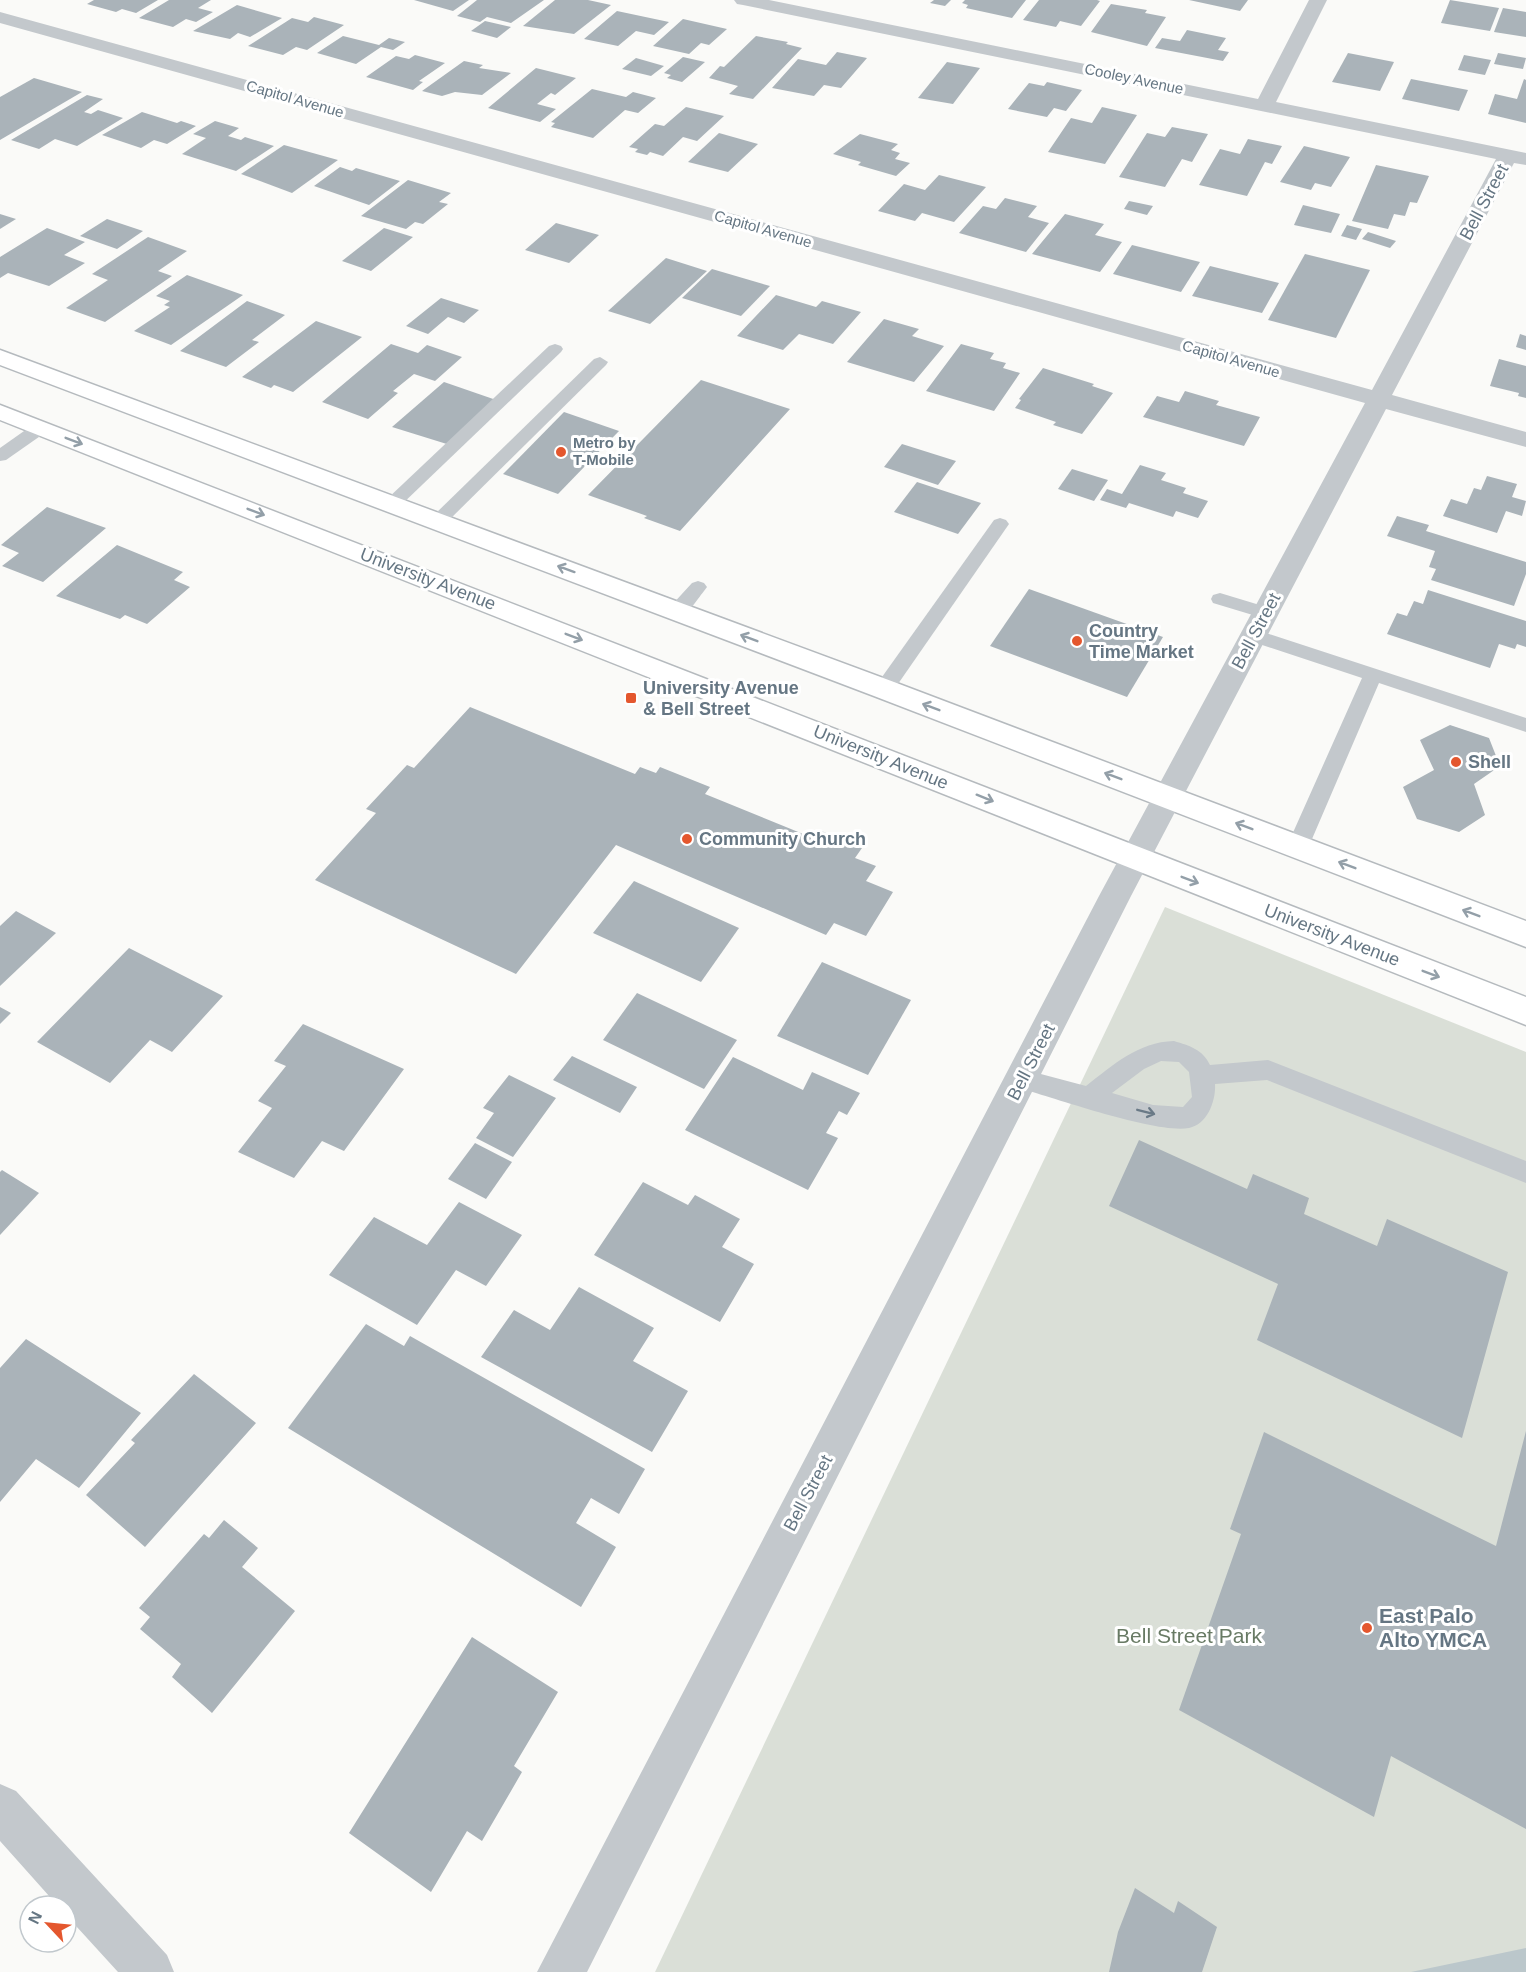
<svg xmlns="http://www.w3.org/2000/svg" width="1526" height="1972" font-family="Helvetica,sans-serif">
  <rect width="100%" height="100%" fill="#fafaf8"/>
  <!-- green -->
  <path fill="#dadfd7" d="M1165,907L1526,1052V1972H655Z"/>
  <!-- water -->
  <path fill="#bbc7cb" d="M1526,1948V1972H1411Z"/>
  <!-- building -->
  <g fill="#aab3b9">
    <path d="M94,0H158L136,13L122,9L116,12L87,4Z"/>
    <path d="M169,0H211L198,8L213,12L196,22L186,19L173,27L139,18Z"/>
    <path d="M414,0H469L453,11Z"/>
    <path d="M477,0H544L511,23L487,17L480,22L457,16Z"/>
    <path d="M555,0H588L611,5L574,34L523,26Z"/>
    <path d="M934,0H951L945,6L930,3Z"/>
    <path d="M965,0H1026L1012,18L966,8L968,5L962,3Z"/>
    <path d="M1039,0H1097L1100,1L1081,26L1060,21L1056,27L1023,20Z"/>
    <path d="M1189,0H1248L1240,11Z"/>
    <path d="M1450,0L1499,8L1490,31L1441,23Z"/>
    <path d="M1111,4L1147,10L1145,13L1166,17L1147,46L1091,32Z"/>
    <path d="M237,5L282,18L250,37L238,33L230,39L193,31Z"/>
    <path d="M1503,8L1526,12V37L1494,32Z"/>
    <path d="M617,11L669,22L654,35L636,31L618,46L584,39Z"/>
    <path d="M314,17L344,25L307,50L296,47L283,55L248,46L292,18L308,22Z"/>
    <path d="M683,19L727,29L709,45L701,43L689,54L653,46Z"/>
    <path d="M485,21L511,27L497,38L471,31Z"/>
    <path d="M1187,30L1226,38L1218,50L1229,52L1223,61L1155,48L1162,38L1180,41Z"/>
    <path d="M343,36L379,45L389,38L405,42L393,50L381,47L356,64L317,53Z"/>
    <path d="M756,36L788,42L786,44L802,48L753,99L729,94L738,86L709,78L720,66L724,67Z"/>
    <path d="M837,52L867,58L841,88L824,85L814,96L772,88L798,59L826,65Z"/>
    <path d="M1348,53L1394,62L1380,91L1332,82Z"/>
    <path d="M1498,53L1526,58L1523,69L1494,64Z"/>
    <path d="M415,55L445,63L419,81L423,82L413,90L366,77L396,56L409,59Z"/>
    <path d="M1464,55L1491,60L1485,75L1458,70Z"/>
    <path d="M683,57L705,62L682,82L667,78L671,75L664,73Z"/>
    <path d="M636,58L664,66L651,76L622,69Z"/>
    <path d="M464,61L483,65L479,68L511,73L482,95L455,92L442,96L422,91Z"/>
    <path d="M947,62L980,68L953,104L918,98Z"/>
    <path d="M536,68L576,78L555,95L551,93L537,104L556,109L540,122L488,108Z"/>
    <path d="M34,78L82,92L0,140V97Z"/>
    <path d="M1411,79L1468,90L1459,111L1402,99Z"/>
    <path d="M1524,79L1526,80V123L1488,114L1495,94L1517,99Z"/>
    <path d="M1047,82L1082,90L1066,111L1054,108L1047,117L1008,109L1029,83L1044,86Z"/>
    <path d="M592,89L626,97L633,92L656,98L638,113L625,110L593,138L551,127L555,123L551,122Z"/>
    <path d="M87,95L103,99L84,112L91,114L98,110L123,118L77,146L55,139L39,149L11,140Z"/>
    <path d="M686,107L724,116L697,141L683,137L663,156L650,152L647,155L635,152L638,149L629,147L655,124L664,126Z"/>
    <path d="M1102,107L1137,115L1105,164L1048,152L1071,118L1092,123Z"/>
    <path d="M142,112L177,123L181,121L196,126L167,144L154,140L141,148L102,135Z"/>
    <path d="M215,121L239,128L228,136L241,140L245,137L274,146L236,171L182,154L206,138L193,134Z"/>
    <path d="M1172,127L1208,134L1192,162L1182,159L1165,187L1119,177L1147,133L1165,137Z"/>
    <path d="M719,133L758,144L728,172L688,162Z"/>
    <path d="M860,134L898,144L891,150L900,153L895,159L910,163L896,176L858,165L861,162L833,154Z"/>
    <path d="M1248,139L1282,146L1272,164L1265,162L1247,196L1199,185L1220,149L1240,154Z"/>
    <path d="M284,145L338,160L292,193L241,174Z"/>
    <path d="M1304,146L1350,157L1331,187L1315,183L1311,190L1280,182Z"/>
    <path d="M1376,165L1429,176L1417,203L1410,202L1405,216L1394,214L1388,229L1352,221Z"/>
    <path d="M340,167L352,171L356,168L400,181L369,205L314,186Z"/>
    <path d="M939,175L986,187L954,222L922,213L915,221L878,211L904,184L925,190Z"/>
    <path d="M408,180L451,193L439,202L448,204L423,224L415,222L406,229L361,216Z"/>
    <path d="M1005,198L1037,206L1028,217L1049,223L1026,252L959,233L983,206L996,209Z"/>
    <path d="M1129,201L1153,206L1147,215L1124,209Z"/>
    <path d="M1303,205L1340,214L1331,233L1294,225Z"/>
    <path d="M0,214L16,219L0,229Z"/>
    <path d="M1065,214L1104,224L1095,235L1122,242L1100,272L1032,254Z"/>
    <path d="M107,219L143,231L117,249L80,236Z"/>
    <path d="M556,223L599,235L569,263L525,250Z"/>
    <path d="M1347,225L1362,229L1356,240L1341,236Z"/>
    <path d="M47,228L85,242L64,255L85,263L49,286L8,273L0,278V257Z"/>
    <path d="M384,228L413,237L371,271L342,261Z"/>
    <path d="M1368,232L1396,241L1390,248L1362,239Z"/>
    <path d="M148,237L187,251L158,271L172,276L105,322L66,308L108,280L92,274Z"/>
    <path d="M1132,245L1200,262L1181,292L1113,274Z"/>
    <path d="M1305,254L1370,270L1336,338L1268,320Z"/>
    <path d="M666,258L707,271L650,324L608,311Z"/>
    <path d="M1210,266L1279,283L1262,313L1192,296Z"/>
    <path d="M712,269L770,286L741,316L682,298Z"/>
    <path d="M187,275L243,295L171,345L134,331L170,307L164,305L170,301L156,296Z"/>
    <path d="M776,295L816,307L822,301L861,312L833,344L799,334L783,350L737,336Z"/>
    <path d="M441,298L479,310L464,323L448,317L428,334L406,326Z"/>
    <path d="M247,301L285,315L252,340L259,342L226,367L180,351Z"/>
    <path d="M884,319L919,329L912,336L944,346L914,382L847,362Z"/>
    <path d="M316,321L362,337L293,392L274,385L271,388L242,377Z"/>
    <path d="M1520,334L1526,336V350L1516,347Z"/>
    <path d="M391,344L418,353L427,345L462,357L435,381L414,374L393,391L398,393L368,419L322,402Z"/>
    <path d="M961,344L994,353L990,359L1006,363L1003,368L1020,373L994,411L926,391Z"/>
    <path d="M1499,359L1526,366V398L1518,396L1519,393L1490,386Z"/>
    <path d="M1043,368L1094,384L1092,386L1113,393L1082,434L1053,425L1056,422L1015,408L1021,400L1019,399Z"/>
    <path d="M701,380L790,409L680,531L644,518L647,516L588,495Z"/>
    <path d="M444,382L499,401L450,445L392,427Z"/>
    <path d="M1185,391L1219,401L1216,405L1260,417L1244,446L1143,417L1157,396L1179,402Z"/>
    <path d="M564,412L619,431L558,494L503,474Z"/>
    <path d="M902,444L956,461L938,485L884,467Z"/>
    <path d="M1140,465L1166,473L1161,480L1186,488L1183,493L1208,501L1198,518L1176,511L1173,517L1129,503L1126,508L1100,500L1107,489L1122,494Z"/>
    <path d="M1072,469L1108,480L1094,501L1058,489Z"/>
    <path d="M1487,476L1517,484L1512,497L1526,501L1522,516L1506,511L1497,533L1443,516L1451,499L1467,504L1474,488L1481,490Z"/>
    <path d="M917,482L981,503L958,534L894,512Z"/>
    <path d="M47,507L106,528L43,582L2,566L19,553L1,545Z"/>
    <path d="M1397,516L1429,525L1426,531L1526,562V574L1514,606L1431,580L1436,569L1429,567L1435,551L1387,536Z"/>
    <path d="M117,545L183,572L174,580L190,587L147,624L125,615L120,619L56,596Z"/>
    <path d="M1029,589L1163,637L1127,697L990,646Z"/>
    <path d="M1428,590L1526,621V647L1517,644L1515,649L1499,644L1490,668L1387,634L1397,613L1407,616L1414,601L1423,604Z"/>
    <path d="M470,707L635,774L640,767L656,773L660,767L710,787L705,794L813,838L819,830L862,848L855,858L876,866L866,881L893,892L866,936L834,923L826,935L616,845L516,974L315,880L376,813L366,809L407,765L414,768Z"/>
    <path d="M1450,725L1489,738L1500,766L1474,784L1485,815L1459,832L1417,819L1403,787L1434,770L1420,740Z"/>
    <path d="M634,881L739,928L701,982L593,933Z"/>
    <path d="M16,911L56,933L0,986V926Z"/>
    <path d="M129,948L223,996L172,1052L150,1040L110,1083L37,1042Z"/>
    <path d="M822,962L911,1000L868,1075L777,1036Z"/>
    <path d="M637,993L737,1040L704,1089L603,1040Z"/>
    <path d="M0,1007L11,1013L0,1024Z"/>
    <path d="M303,1024L404,1069L344,1151L322,1141L294,1178L238,1152L272,1108L258,1101L286,1066L274,1061Z"/>
    <path d="M572,1056L637,1087L620,1113L553,1080Z"/>
    <path d="M733,1057L803,1090L812,1072L860,1093L847,1115L839,1111L826,1133L838,1138L808,1190L685,1130Z"/>
    <path d="M509,1075L556,1098L513,1157L476,1138L494,1113L483,1108Z"/>
    <path d="M1139,1140L1247,1189L1253,1174L1309,1198L1304,1214L1377,1246L1387,1219L1508,1272L1462,1438L1257,1340L1278,1284L1109,1206Z"/>
    <path d="M475,1143L512,1162L486,1199L448,1179Z"/>
    <path d="M2,1170L39,1193L0,1235V1172Z"/>
    <path d="M643,1182L688,1205L695,1195L740,1219L722,1247L754,1264L720,1322L594,1255Z"/>
    <path d="M459,1202L522,1235L486,1286L456,1270L417,1325L329,1275L374,1217L427,1245Z"/>
    <path d="M579,1287L654,1328L633,1361L688,1391L652,1452L481,1357L514,1310L550,1330Z"/>
    <path d="M366,1324L404,1346L410,1336L645,1469L619,1514L591,1498L576,1523L616,1547L581,1607L288,1428Z"/>
    <path d="M26,1339L141,1413L79,1488L36,1459L0,1502V1368Z"/>
    <path d="M194,1374L256,1423L145,1547L86,1495L135,1443L131,1440Z"/>
    <path d="M1526,1431V1829L1391,1756L1374,1817L1179,1710L1241,1534L1230,1529L1264,1432L1496,1546Z"/>
    <path d="M224,1520L258,1548L242,1567L295,1611L212,1713L172,1677L181,1664L140,1629L150,1617L139,1608L204,1534L209,1538Z"/>
    <path d="M472,1637L558,1692L514,1766L522,1772L482,1841L467,1831L431,1892L349,1833Z"/>
    <path d="M1135,1888L1174,1913L1178,1901L1217,1927L1202,1972H1109L1118,1932Z"/>
  </g>
  <g fill="none" stroke-linecap="round" stroke-linejoin="round">
    <!-- primary casing -->
    <g stroke="#b5babe" stroke-width="3">
      <g id="primary">
        <path d="M0,350L894,682L1526,921V947L874,696L0,365Z"/>
        <path d="M0,405L1526,997V1025L0,420Z"/>
      </g>
    </g>
    <!-- lane -->
    <g fill="#c3c8cc" fill-rule="evenodd">
      <path d="M555,344L561,346L563,349L561,352L398,508H386L383,504L386,500L549,346Z"/>
      <path d="M600,357L608,362L606,365L444,525H432L429,521L432,517L594,359Z"/>
      <path d="M40,423L46,424L48,428L46,432L6,460L0,461V448L34,424Z"/>
      <path d="M1000,518L1006,520L1009,524L891,694L884,696L877,694L874,689L877,684L994,520Z"/>
      <path d="M698,581L704,583L707,587L704,591C695,602 686,620 670,615L668,611L670,607L692,583Z"/>
      <path d="M1220,593L1273,609L1275,613L1273,617L1266,619L1213,603L1211,599L1213,595Z"/>
      <path d="M1254,629L1526,718V732L1379,683L1309,846L1305,852L1298,854L1291,852L1287,846L1362,678L1247,640L1245,635L1247,630Z"/>
      <path d="M1174,1041C1190,1046 1202,1049 1210,1065L1268,1060L1526,1161V1183L1267,1080L1215,1084C1216,1100 1208,1124 1189,1128C1157,1134 1058,1099 1022,1089L1014,1086L1010,1079L1014,1072L1022,1069L1086,1086C1113,1065 1138,1042 1174,1041ZM1161,1061L1179,1062L1189,1072L1192,1097L1183,1107L1153,1105L1112,1093L1144,1069Z"/>
    </g>
    <!-- street -->
    <g fill="#c3c8cc" fill-rule="evenodd">
      <path d="M734,0H769L1258,99L1309,0H1327L1276,102L1526,153V165L1514,163L1392,395L1526,432V447L1386,409L1131,896L587,1972H537L1099,896L1365,403L0,23V12L1372,390L1496,159L743,5L737,4Z"/>
      <path d="M0,1784L16,1791L167,1955L174,1972H118L66,1915V1906H58L0,1841Z"/>
    </g>
    <!-- primary -->
    <use href="#primary" fill="#fff" fill-rule="evenodd"/>
  </g>
  <!-- one-way arrows -->
  <defs><path id="oneway-shaft" d="M-6 0H5M1.5-3L5.5 0L1.5 3" fill="none" stroke-width="1.6" stroke-linecap="round" stroke-linejoin="round" transform="scale(1.5)"/></defs>
  <g stroke="#939fa8">
    <use href="#oneway-shaft" transform="translate(74 441) rotate(21)"/>
    <use href="#oneway-shaft" transform="translate(256 512) rotate(21)"/>
    <use href="#oneway-shaft" transform="translate(566 569) rotate(-160)"/>
    <use href="#oneway-shaft" transform="translate(574 637) rotate(21)"/>
    <use href="#oneway-shaft" transform="translate(749 638) rotate(-159)"/>
    <use href="#oneway-shaft" transform="translate(931 707) rotate(-159)"/>
    <use href="#oneway-shaft" transform="translate(1113 776) rotate(-159)"/>
    <use href="#oneway-shaft" transform="translate(985 798) rotate(22)"/>
    <use href="#oneway-shaft" transform="translate(1244 826) rotate(-159)"/>
    <use href="#oneway-shaft" transform="translate(1347 865) rotate(-159)"/>
    <use href="#oneway-shaft" transform="translate(1190 880) rotate(21)"/>
    <use href="#oneway-shaft" transform="translate(1471 913) rotate(-159)"/>
    <use href="#oneway-shaft" transform="translate(1431 974) rotate(21)"/>
  </g>
  <use stroke="#6a7a87" href="#oneway-shaft" transform="translate(1146 1112) rotate(14)"/>
  <!-- markers -->
  <g fill="#e4572e" stroke="#fff" stroke-width="2">
    <circle cx="561" cy="452" r="6"/>
    <circle cx="1077" cy="641" r="6"/>
    <rect x="625" y="692" width="12" height="12" rx="3"/>
    <circle cx="1456" cy="762" r="6"/>
    <circle cx="687" cy="839" r="6"/>
    <circle cx="1367" cy="1628" r="6"/>
  </g>
  <g text-anchor="middle" stroke-width="6" stroke-linejoin="round" paint-order="stroke">
    <!-- far-street labels -->
    <g font-size="15" fill="#657683" stroke="#fff">
      <text transform="translate(1134 79) rotate(12)" y="5">Cooley Avenue</text>
      <text transform="translate(295 99) rotate(16)" y="5">Capitol Avenue</text>
      <text transform="translate(763 229) rotate(16)" y="5">Capitol Avenue</text>
      <text transform="translate(1231 359) rotate(16)" y="5">Capitol Avenue</text>
    </g>
    <!-- far-poi labels -->
    <g font-size="15" font-weight="bold" fill="#657683" stroke="#fff" text-anchor="start">
      <text x="573" y="448">Metro by<tspan x="573" dy="17">T-Mobile</tspan></text>
    </g>
    <!-- street labels -->
    <g font-size="18" fill="#657683" stroke="#fff">
      <text transform="translate(1484 202) rotate(-62)" y="6">Bell Street</text>
      <text transform="translate(428 579) rotate(21)" y="6">University Avenue</text>
      <text transform="translate(1256 631) rotate(-62)" y="6">Bell Street</text>
      <text transform="translate(881 757) rotate(22)" y="6">University Avenue</text>
      <text transform="translate(1332 935) rotate(21)" y="6">University Avenue</text>
      <text transform="translate(1031 1062) rotate(-63)" y="6">Bell Street</text>
      <text transform="translate(808 1493) rotate(-62)" y="6">Bell Street</text>
    </g>
    <!-- poi labels -->
    <g font-size="18" font-weight="bold" fill="#657683" stroke="#fff" text-anchor="start">
      <text x="1089" y="637">Country<tspan x="1089" dy="21">Time Market</tspan></text>
      <text x="643" y="694">University Avenue<tspan x="643" dy="21">&amp; Bell Street</tspan></text>
      <text x="1468" y="768">Shell</text>
      <text x="699" y="845">Community Church</text>
    </g>
    <!-- near-poi labels -->
    <g font-size="21" font-weight="bold" fill="#657683" stroke="#fff" text-anchor="start">
      <text x="1379" y="1623">East Palo<tspan x="1379" dy="24">Alto YMCA</tspan></text>
    </g>
    <!-- near-park labels -->
    <g font-size="21" fill="#687a64" stroke="#fff">
      <text x="1189" y="1643">Bell Street Park</text>
    </g>
  </g>
  <!-- north arrow -->
  <g transform="translate(48 1924) rotate(296)"><circle r="28" fill="#ffffff" stroke="#c1c8cd" stroke-width="1.5"/>
  <path d="M0-4.5L10 22L0 15L-10 22Z" fill="#e4572e"/>
  <text y="-9" font-size="16" font-weight="bold" text-anchor="middle" fill="#657683">N</text>
  </g>
</svg>
